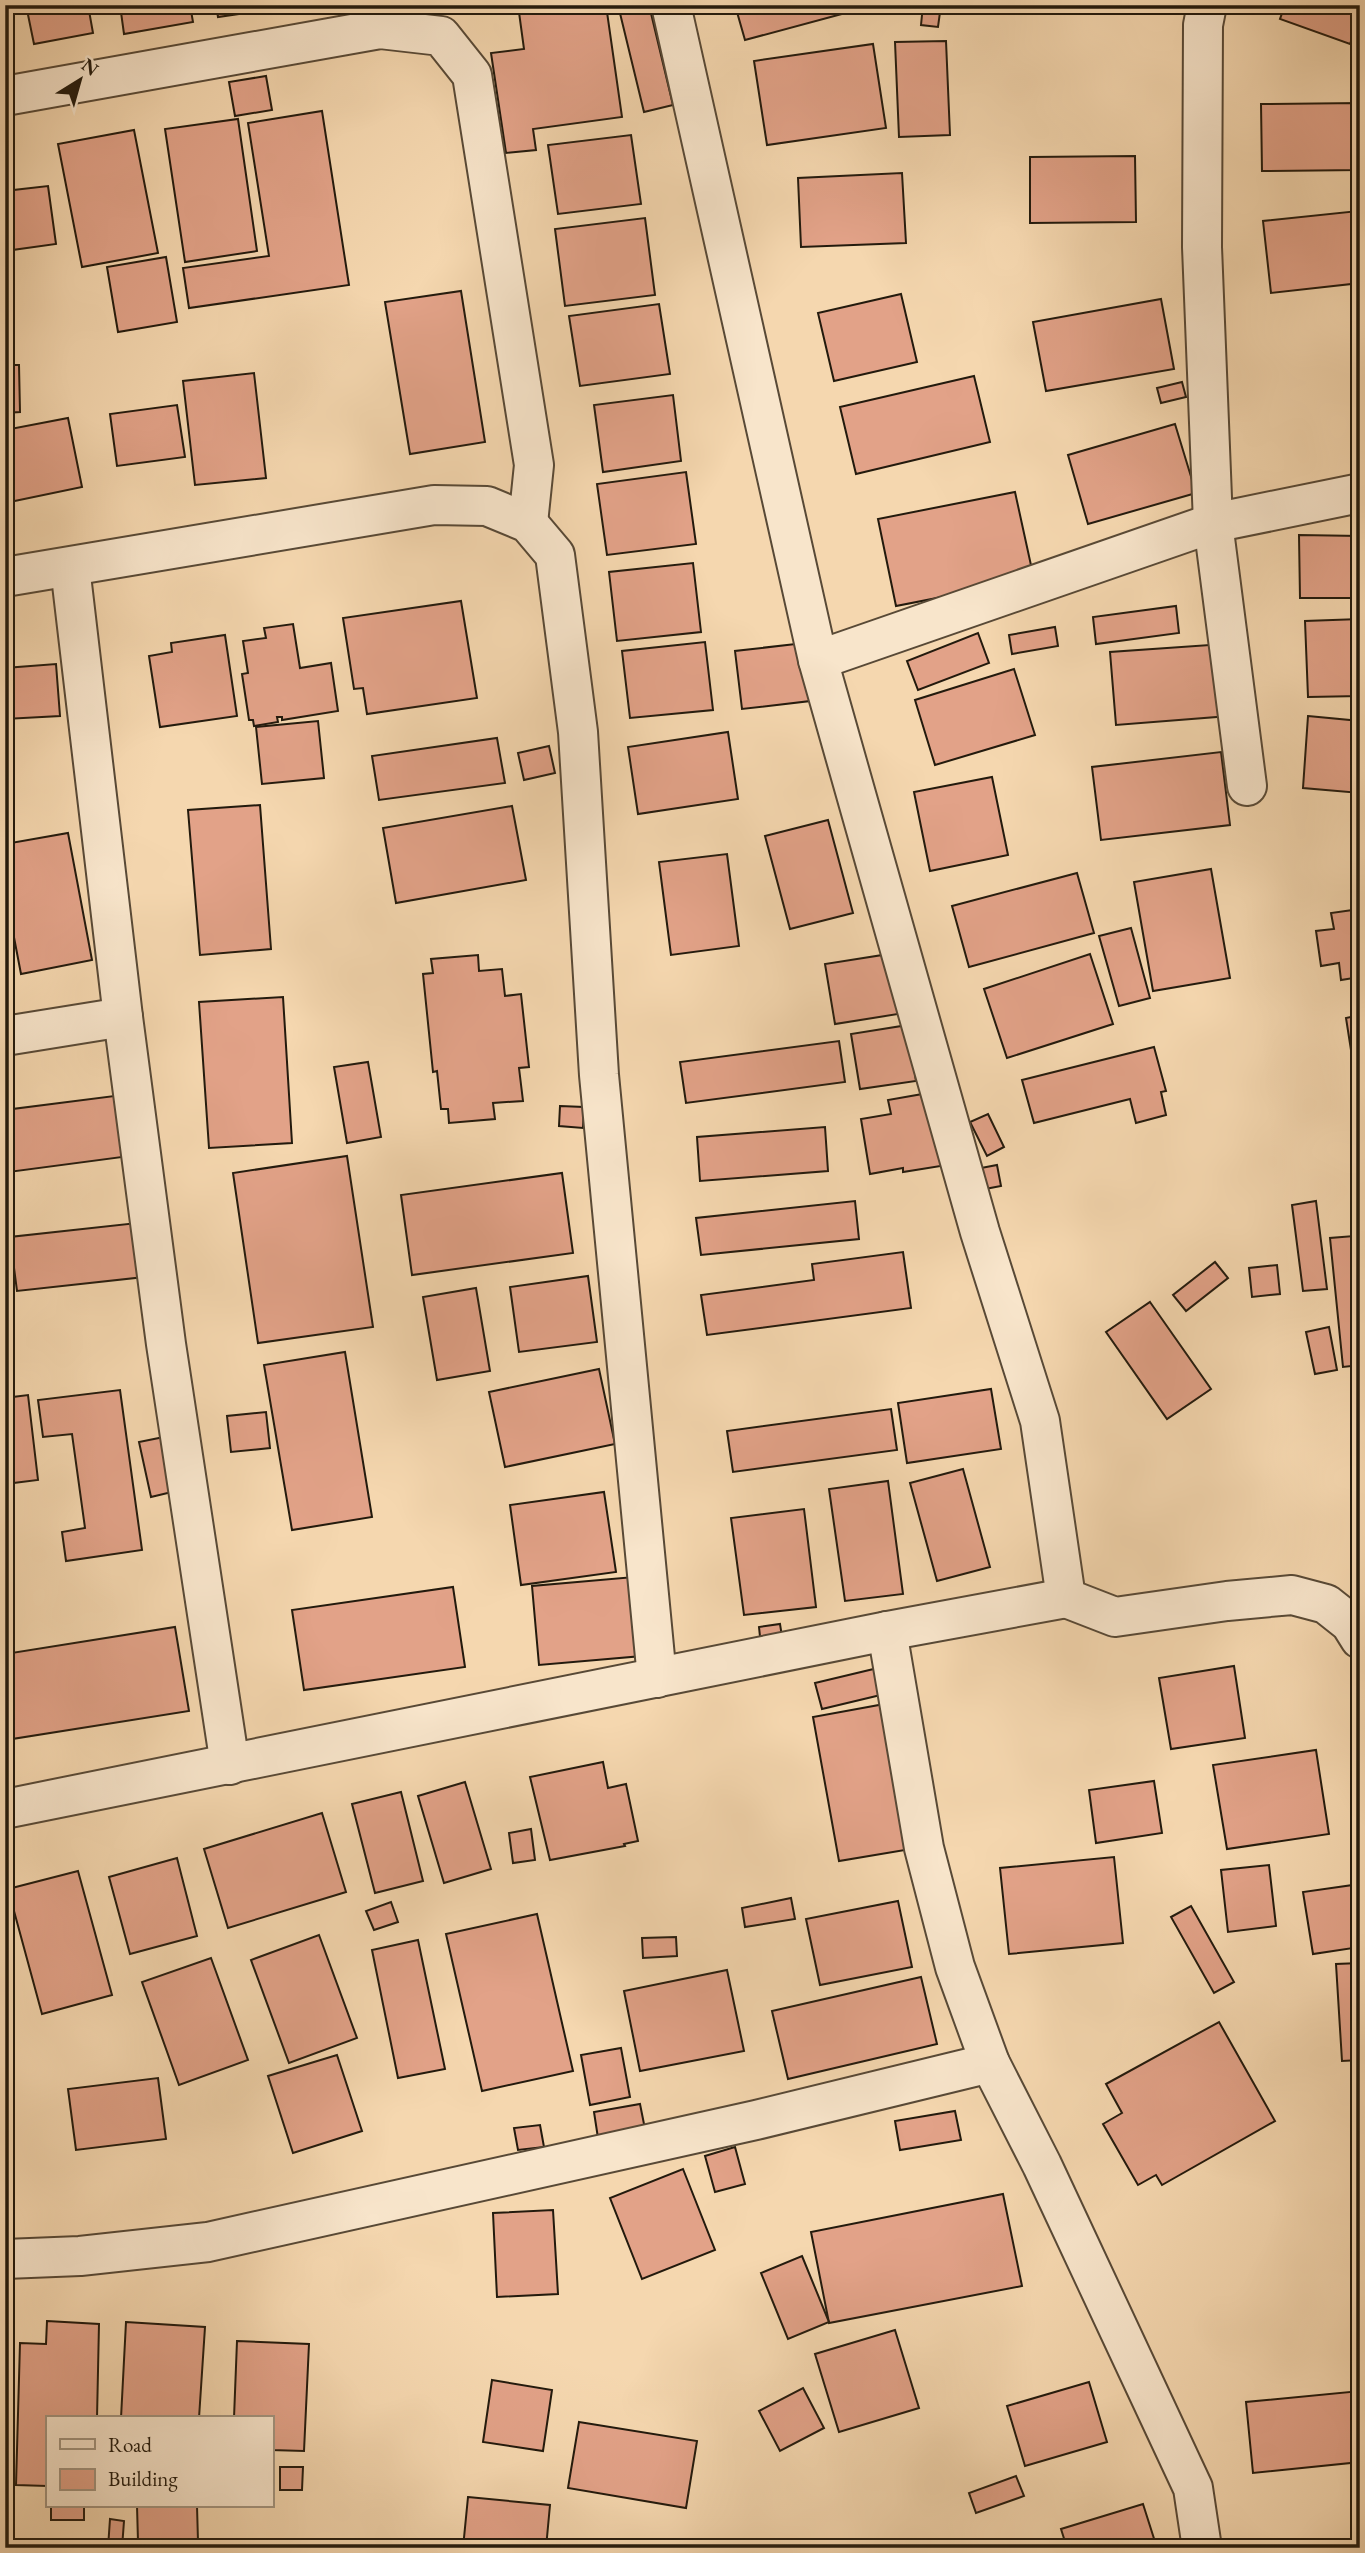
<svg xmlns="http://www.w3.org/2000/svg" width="1365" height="2553" font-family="'EB Garamond',serif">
  <rect width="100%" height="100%" fill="#f5d7af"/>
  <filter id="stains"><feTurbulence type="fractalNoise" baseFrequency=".00286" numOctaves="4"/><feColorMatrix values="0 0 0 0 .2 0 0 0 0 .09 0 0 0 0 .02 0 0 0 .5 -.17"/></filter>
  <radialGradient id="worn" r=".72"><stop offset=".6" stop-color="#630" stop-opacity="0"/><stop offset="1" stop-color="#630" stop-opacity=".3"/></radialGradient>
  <!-- building -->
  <g fill="#e2a288" stroke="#231a0d" stroke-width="2">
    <path d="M26,5H88L93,33L34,44Z"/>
    <path d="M120,5H190L193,22L124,34Z"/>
    <path d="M216,5H278L279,8L218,17Z"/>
    <path d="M518,5H606L622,117L533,129L536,150L506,153L491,53L524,49Z"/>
    <path d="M618,5H649L673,105L644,112Z"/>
    <path d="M735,5H863L864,8L745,40Z"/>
    <path d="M923,5H941L938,27L921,25Z"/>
    <path d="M1285,5H1360V16L1350,44L1280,19Z"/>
    <path d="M946,41L950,135L899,137L895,42Z"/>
    <path d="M873,44L886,128L767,145L754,61Z"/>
    <path d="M266,76L272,110L235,116L229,82Z"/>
    <path d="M1360,103V170L1262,171L1261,104Z"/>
    <path d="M322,111L349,285L189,308L183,268L269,256L248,123Z"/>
    <path d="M238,119L257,251L185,262L165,129Z"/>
    <path d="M134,130L158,253L82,267L58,144Z"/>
    <path d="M631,135L641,204L558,214L548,145Z"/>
    <path d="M1135,156L1136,222L1030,223V157Z"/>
    <path d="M902,173L906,243L801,247L798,178Z"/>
    <path d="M48,186L56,244L5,251V191Z"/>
    <path d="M1358,211L1360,283L1271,293L1263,221Z"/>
    <path d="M645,218L655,295L565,306L555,229Z"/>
    <path d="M166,257L177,322L118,332L107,267Z"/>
    <path d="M461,291L485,442L410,454L385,302Z"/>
    <path d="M901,294L917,362L834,381L818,313Z"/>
    <path d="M1161,299L1174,369L1046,391L1033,322Z"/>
    <path d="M659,304L670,374L580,386L569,316Z"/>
    <path d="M5,365H19L20,412L5,413Z"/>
    <path d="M254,373L266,478L195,485L183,381Z"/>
    <path d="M974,376L990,442L856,474L840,407Z"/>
    <path d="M1182,382L1186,397L1161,403L1157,388Z"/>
    <path d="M673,395L681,461L603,472L594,405Z"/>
    <path d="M177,405L185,457L117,466L110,414Z"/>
    <path d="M68,418L82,487L5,503V430Z"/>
    <path d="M1175,424L1196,493L1088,524L1068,455Z"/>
    <path d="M686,472L696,544L607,555L597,484Z"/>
    <path d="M1015,492L1034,579L896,606L878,519Z"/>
    <path d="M1299,535L1360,536V598H1300Z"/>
    <path d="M693,563L701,632L617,641L609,572Z"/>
    <path d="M461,601L477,698L367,714L363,688L354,689L343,618Z"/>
    <path d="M1176,606L1179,633L1096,644L1093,617Z"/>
    <path d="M1360,619V696L1308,697L1305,621Z"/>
    <path d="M293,624L300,668L331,663L338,711L282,720V717H277L278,722L254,726L253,720H249L242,674L248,673L243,641L266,638L264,628Z"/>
    <path d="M1055,627L1058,646L1012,654L1009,635Z"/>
    <path d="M978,633L989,663L918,690L907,661Z"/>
    <path d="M225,635L237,716L160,727L149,656L172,652L171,643Z"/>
    <path d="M705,642L713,710L630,718L622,651Z"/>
    <path d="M804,643L810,701L742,709L735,651Z"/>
    <path d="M1224,644L1229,716L1116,725L1110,652Z"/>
    <path d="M56,664L60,716L5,719V668Z"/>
    <path d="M1014,669L1035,735L935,765L915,700Z"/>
    <path d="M1308,716L1360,721V793L1303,788Z"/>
    <path d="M318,721L324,778L262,784L256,727Z"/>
    <path d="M728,732L738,799L638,814L628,747Z"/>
    <path d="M497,738L505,783L379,800L372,756Z"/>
    <path d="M549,746L555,773L524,780L518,753Z"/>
    <path d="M1221,752L1230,825L1101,840L1092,767Z"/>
    <path d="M992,777L1008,855L930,871L914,792Z"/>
    <path d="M260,805L271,949L200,955L188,810Z"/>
    <path d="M512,806L526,880L396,903L383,828Z"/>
    <path d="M828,820L853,913L790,929L765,836Z"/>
    <path d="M68,833L92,960L21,974L8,906H5V844Z"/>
    <path d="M727,854L739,946L671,955L659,862Z"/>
    <path d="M1211,869L1230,978L1153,991L1134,882Z"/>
    <path d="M1077,873L1094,933L969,967L952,906Z"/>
    <path d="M1360,909V977L1341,980L1339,963L1321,966L1316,931L1334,929L1331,913Z"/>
    <path d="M1131,928L1150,998L1119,1006L1099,936Z"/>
    <path d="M889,954L898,1014L835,1024L825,964Z"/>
    <path d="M1090,954L1113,1024L1007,1058L984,989Z"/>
    <path d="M478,955L479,971L502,969L505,996L521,994L529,1067L519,1068L523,1101L493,1103L495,1119L449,1123L448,1109H441L437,1071L433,1072L423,974L433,973L431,959Z"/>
    <path d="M283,997L292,1143L209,1148L199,1002Z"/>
    <path d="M1360,1015V1095H1358L1346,1018Z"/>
    <path d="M908,1025L916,1081L860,1089L851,1034Z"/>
    <path d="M839,1041L845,1082L686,1103L680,1062Z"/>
    <path d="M1154,1047L1166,1091L1161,1092L1166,1115L1136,1123L1130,1099L1034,1123L1022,1080Z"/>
    <path d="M368,1062L381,1137L347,1143L334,1067Z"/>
    <path d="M934,1092L947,1165L903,1172V1168L870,1174L861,1119L891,1114L888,1100Z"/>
    <path d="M122,1095L130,1156L9,1172L5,1148V1110Z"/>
    <path d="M560,1106L584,1107L583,1128L559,1126Z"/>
    <path d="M988,1114L1004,1147L987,1156L970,1122Z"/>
    <path d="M825,1127L828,1171L700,1181L697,1137Z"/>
    <path d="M347,1156L373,1327L258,1343L233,1173Z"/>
    <path d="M997,1165L1001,1186L985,1189L981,1168Z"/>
    <path d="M562,1173L573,1253L412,1275L401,1195Z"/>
    <path d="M855,1201L859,1239L701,1255L696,1218Z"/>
    <path d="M1316,1201L1327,1289L1303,1291L1292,1205Z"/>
    <path d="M137,1223L144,1277L17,1291L10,1237Z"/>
    <path d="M1354,1236L1360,1286V1365L1343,1367L1330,1238Z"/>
    <path d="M903,1252L911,1308L707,1335L701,1295L814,1280L812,1264Z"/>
    <path d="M1215,1262L1228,1278L1186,1311L1173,1295Z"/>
    <path d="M1277,1265L1280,1294L1252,1297L1249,1268Z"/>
    <path d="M588,1276L597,1342L519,1352L510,1287Z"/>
    <path d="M476,1288L490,1371L437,1380L423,1297Z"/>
    <path d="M1150,1302L1211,1389L1167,1419L1106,1332Z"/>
    <path d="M1329,1327L1337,1370L1315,1374L1306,1332Z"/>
    <path d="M345,1352L372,1517L292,1530L264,1365Z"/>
    <path d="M599,1369L615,1444L505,1467L489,1392Z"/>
    <path d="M991,1389L1001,1449L907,1463L898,1403Z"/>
    <path d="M120,1390L142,1550L66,1561L62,1532L85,1528L72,1434L43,1437L38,1400Z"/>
    <path d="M28,1395L38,1480L5,1484V1398Z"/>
    <path d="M891,1409L897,1450L733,1472L727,1431Z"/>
    <path d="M266,1412L270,1448L231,1452L227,1416Z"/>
    <path d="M164,1437L176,1491L151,1497L139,1442Z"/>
    <path d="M963,1469L990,1567L937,1581L910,1483Z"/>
    <path d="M888,1481L903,1594L845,1601L829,1489Z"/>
    <path d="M604,1492L616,1572L521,1585L510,1505Z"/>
    <path d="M804,1509L816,1607L744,1615L731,1518Z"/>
    <path d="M634,1577L642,1656L539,1665L532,1586Z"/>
    <path d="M453,1587L465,1667L304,1690L292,1610Z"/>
    <path d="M780,1624L783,1643L761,1646L759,1627Z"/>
    <path d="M175,1627L189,1711L12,1739L5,1700V1654Z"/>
    <path d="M1234,1666L1245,1738L1171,1749L1159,1678Z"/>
    <path d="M882,1667L889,1693L822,1709L815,1683Z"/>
    <path d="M890,1703L917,1848L839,1861L813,1717Z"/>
    <path d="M1316,1750L1329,1834L1227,1849L1213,1765Z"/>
    <path d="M603,1762L608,1788L626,1784L638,1841L624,1844L625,1846L550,1860L530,1777Z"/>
    <path d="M1154,1781L1162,1833L1096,1843L1089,1790Z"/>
    <path d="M465,1782L491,1869L444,1883L418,1796Z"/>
    <path d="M401,1792L423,1881L375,1893L352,1804Z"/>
    <path d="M322,1813L346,1892L228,1928L204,1849Z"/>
    <path d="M531,1829L535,1860L513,1863L509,1833Z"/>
    <path d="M1114,1857L1123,1943L1009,1954L1000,1868Z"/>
    <path d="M177,1858L197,1936L130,1954L109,1877Z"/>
    <path d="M1269,1865L1276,1926L1228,1932L1221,1870Z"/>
    <path d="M78,1871L112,1995L42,2014L8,1889Z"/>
    <path d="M1360,1884V1947L1313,1954L1303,1892Z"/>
    <path d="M791,1898L795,1919L745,1927L742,1908Z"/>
    <path d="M898,1901L912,1967L820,1985L806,1919Z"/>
    <path d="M391,1902L398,1922L374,1930L366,1911Z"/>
    <path d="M1191,1906L1234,1982L1214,1993L1171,1917Z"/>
    <path d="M537,1914L573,2071L482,2091L446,1934Z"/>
    <path d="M319,1935L357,2038L289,2063L251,1960Z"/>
    <path d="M676,1937L677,1956L643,1958L642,1938Z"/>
    <path d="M418,1940L445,2069L398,2078L372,1950Z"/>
    <path d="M211,1958L248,2060L179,2085L142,1982Z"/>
    <path d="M1360,1963V2060L1342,2061L1336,1964Z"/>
    <path d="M727,1970L744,2051L640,2071L624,1991Z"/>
    <path d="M921,1977L937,2044L788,2079L772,2011Z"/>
    <path d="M1219,2022L1275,2121L1162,2185L1156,2175L1138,2185L1103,2124L1122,2113L1106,2084Z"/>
    <path d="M621,2048L630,2097L590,2105L581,2055Z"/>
    <path d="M337,2055L362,2131L293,2153L268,2076Z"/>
    <path d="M158,2078L166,2139L76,2150L68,2089Z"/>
    <path d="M640,2104L645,2129L598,2138L594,2112Z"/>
    <path d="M955,2111L961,2140L900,2150L895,2121Z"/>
    <path d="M540,2125L544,2147L518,2150L514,2128Z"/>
    <path d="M735,2147L745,2184L715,2192L705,2156Z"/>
    <path d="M683,2169L715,2250L642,2279L610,2198Z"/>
    <path d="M1003,2194L1022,2286L829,2323L811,2232Z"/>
    <path d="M553,2210L558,2294L497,2297L493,2213Z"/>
    <path d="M802,2256L829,2322L788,2339L761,2273Z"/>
    <path d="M47,2321L99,2324L97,2418H47V2486L16,2485L20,2343L46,2344Z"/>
    <path d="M126,2322L205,2327L199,2418H121Z"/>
    <path d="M895,2330L919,2408L839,2432L815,2354Z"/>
    <path d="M237,2341L309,2344L304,2451L271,2450V2418H234Z"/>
    <path d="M492,2380L552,2390L543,2451L483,2442Z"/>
    <path d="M1089,2382L1107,2442L1025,2466L1007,2406Z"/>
    <path d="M803,2388L824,2428L780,2451L759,2411Z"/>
    <path d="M1360,2391V2462L1253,2473L1246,2402Z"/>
    <path d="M579,2422L697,2441L686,2508L568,2488Z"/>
    <path d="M280,2467H303L302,2490H280Z"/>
    <path d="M1016,2476L1024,2496L976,2513L969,2493Z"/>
    <path d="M468,2497L550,2505L546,2548H463Z"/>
    <path d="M1143,2504L1157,2548H1067L1061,2529Z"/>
    <rect x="51" y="2506" width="33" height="14"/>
    <path d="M137,2506H197L198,2541H138Z"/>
    <path d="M110,2519L124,2521L122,2548H108Z"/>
  </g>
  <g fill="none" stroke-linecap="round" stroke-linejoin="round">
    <!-- minor casing -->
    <g stroke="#584936" stroke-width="42">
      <g id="minor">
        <path d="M671,5L818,660L980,1232L1040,1421L1066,1598L1115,1617L1227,1601L1292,1595L1326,1604L1350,1623L1360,1639"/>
        <path d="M1207,5L1203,25L1202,247L1213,523L1247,786"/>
        <path d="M5,96L380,29L441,36L472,75L534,465L528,523"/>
        <path d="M70,567L123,1017L166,1344L230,1765"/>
        <path d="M5,577L434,505L487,506L528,523L555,555L578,732L599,1075L657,1678"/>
        <path d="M818,660L1213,523L1360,493"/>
        <path d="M5,1036L123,1017"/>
        <path d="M887,1631L924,1848L955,1967L990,2063L1042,2165L1193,2488L1202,2548"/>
        <path d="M5,1809L887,1631L1066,1598"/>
        <path d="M5,2259L80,2256L208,2242L756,2120L990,2063"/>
      </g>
    </g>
    <!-- minor -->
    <use href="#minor" stroke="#f8e5cb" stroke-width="38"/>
  </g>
  <!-- margin -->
  <rect width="1365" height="2553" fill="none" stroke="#f5d7af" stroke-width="28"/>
  <rect x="7" y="7" width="1351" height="2539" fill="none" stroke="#231a0d" stroke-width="3.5"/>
  <rect x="14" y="14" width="1337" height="2525" fill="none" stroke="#231a0d" stroke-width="2"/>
  <!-- legend -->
  <rect x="46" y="2416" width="228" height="91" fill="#f8e5cb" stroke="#a3947f" stroke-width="2"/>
  <rect x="60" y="2439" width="35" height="10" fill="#f8e5cb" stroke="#a3947f" stroke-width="2"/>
  <text x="108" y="2452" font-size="21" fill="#231a0d">Road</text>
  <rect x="60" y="2469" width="35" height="21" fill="#e2a288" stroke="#a3947f" stroke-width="2"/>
  <text x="108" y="2486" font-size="21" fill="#231a0d">Building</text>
  <!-- north arrow -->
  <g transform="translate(80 80) rotate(37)" stroke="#f8e5cb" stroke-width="5" paint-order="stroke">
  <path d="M0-5L12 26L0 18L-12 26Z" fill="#231a0d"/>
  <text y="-10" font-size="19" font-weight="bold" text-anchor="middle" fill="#231a0d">N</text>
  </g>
  <rect width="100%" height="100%" filter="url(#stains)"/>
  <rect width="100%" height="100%" fill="url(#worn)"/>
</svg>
